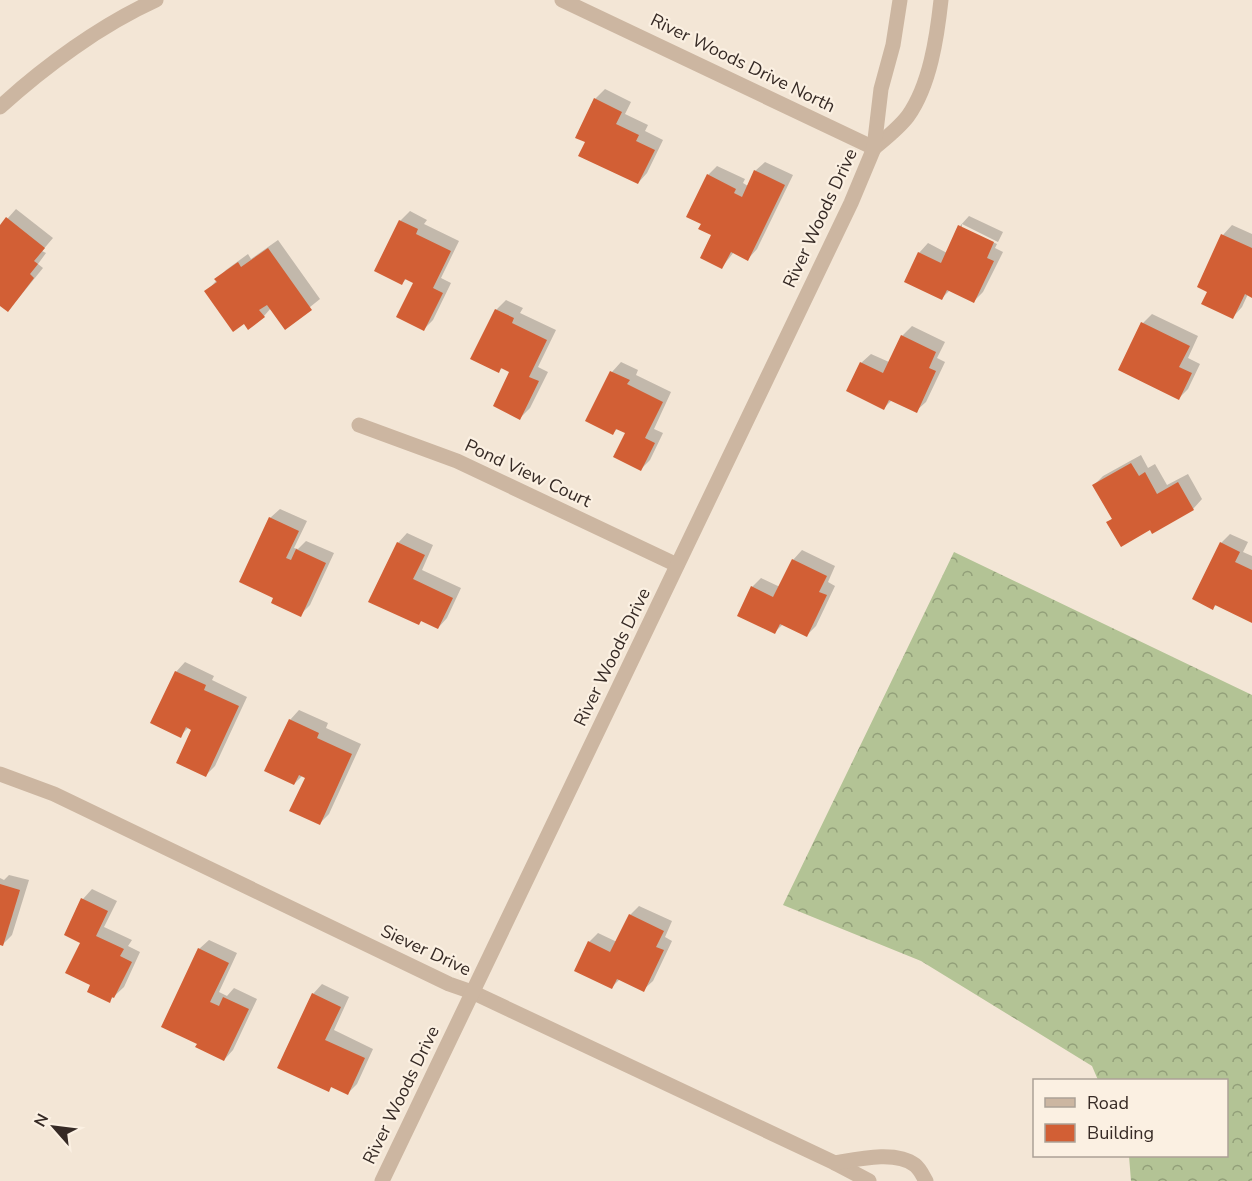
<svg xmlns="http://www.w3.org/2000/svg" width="1252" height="1181" font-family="'Nunito Sans',sans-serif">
  <defs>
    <pattern id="forest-crowns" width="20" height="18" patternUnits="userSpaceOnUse" patternTransform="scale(1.5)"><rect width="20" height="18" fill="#b3c395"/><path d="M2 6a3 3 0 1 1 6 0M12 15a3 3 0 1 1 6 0" fill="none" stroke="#929f79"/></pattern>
  </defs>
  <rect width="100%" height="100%" fill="#f3e6d6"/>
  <!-- forest -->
  <path fill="url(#forest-crowns)" d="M954,552L1252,695V1181H1131L1129,1156H1226V1080H1098L1092,1066L921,961L783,905Z"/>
  <!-- shadow -->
  <g fill="#0003">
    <path d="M605,89L631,102L625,114L648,125L645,131L663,140L647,173L638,183L587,141L595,99Z"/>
    <path d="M765,162L793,175L757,249L748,259L734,252L722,267L713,235L703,224L708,175L717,166L745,179L743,183L748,186L755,171Z"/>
    <path d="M16,209L53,238L42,251L46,253L38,264L43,268L17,300L0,304V227Z"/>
    <path d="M410,211L427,220L424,224L459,241L441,278L451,283L433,320L424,329L415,282L407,278L402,283L400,221Z"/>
    <path d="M969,216L1003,232L998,242L962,224V228L997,244L995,248L1003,252L983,292L974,301L950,290L942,298L919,253L928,243L947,253L960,226Z"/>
    <path d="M1232,225L1252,234V296L1248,294L1242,307L1233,317L1209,291L1199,286L1223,235Z"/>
    <path d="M278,240L320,299L285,327L271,308L264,316L244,322L206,292L226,270L248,254L251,259Z"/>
    <path d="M506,300L523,308L520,313L556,330L538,367L548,372L530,408L520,418L511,371L503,367L498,372L472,359L496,310Z"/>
    <path d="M1152,314L1198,336L1188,358L1200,364L1188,389L1179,398L1143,323Z"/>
    <path d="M912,326L945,342L937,358L945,362L926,402L916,411L892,400L884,408L861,363L871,354L889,362L902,336Z"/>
    <path d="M621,362L638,370L636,375L671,392L654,429L663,433L650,460L641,469L627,433L618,428L613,433L588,421L612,372Z"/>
    <path d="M1141,455L1148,468L1155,464L1167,485L1188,474L1202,499L1193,509L1150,528L1108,522L1113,518L1094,485L1103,476Z"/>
    <path d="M280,509L307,521L294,548L298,549L306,541L334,553L310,605L300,615L275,597L270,518Z"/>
    <path d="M407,533L433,545L422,570L461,588L447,618L438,628L422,620L418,624L398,543Z"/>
    <path d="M1230,534L1248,542L1243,552L1252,556V621L1217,604L1213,608L1221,543Z"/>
    <path d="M802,550L835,566L828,582L835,586L816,626L807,635L783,624L775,632L752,587L761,578L780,587L793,560Z"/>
    <path d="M185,662L214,676L212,680L247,697L215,766L205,776L193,729L189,727L180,736L176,672Z"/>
    <path d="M299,710L328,723L326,728L361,744L329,814L319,824L307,777L303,775L294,784L290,720Z"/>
    <path d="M9,875L29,880L12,935L3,944L0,943V878L4,880Z"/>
    <path d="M92,889L117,901L104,927L132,940L128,946L140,952L124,987L109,1001L92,984L82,942L66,934L83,899Z"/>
    <path d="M639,906L672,921L665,937L672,941L653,981L643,990L620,979L612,987L589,942L598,933L617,942L630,915Z"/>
    <path d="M209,940L237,953L219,992L227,996L234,988L257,999L233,1050L224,1060L199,1043V949Z"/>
    <path d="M322,984L349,997L334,1030L373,1049L357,1084L348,1093L332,1086L328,1090L313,994Z"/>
  </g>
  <!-- building -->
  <g fill="#d25f35">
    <path d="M594,98L622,112L616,124L639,135L636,141L655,150L638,184L578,156L585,142L575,138Z"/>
    <path d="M754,170L785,185L748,261L731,252L722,269L700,258L711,235L698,229L701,224L686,217L707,174L736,189L734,193L742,197Z"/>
    <path d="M6,217L45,248L34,261L38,264L30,274L34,278L8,312L0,306V225Z"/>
    <path d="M399,220L418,229L416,234L451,251L433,288L443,293L424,331L396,317L413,283L405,279L402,285L374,271Z"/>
    <path d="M958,225L994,242L987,258L994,261L974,303L947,290L942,300L904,282L918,252L941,263Z"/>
    <path d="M1221,234L1252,248V298L1245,294L1233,319L1201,304L1207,292L1197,287Z"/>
    <path d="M268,248L312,310L285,330L267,305L259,310L265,317L248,330L244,324L233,332L204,291L217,282L214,279L238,262L241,267Z"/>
    <path d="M495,309L514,318L512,323L547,340L529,377L539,381L520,420L493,406L509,372L501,368L499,373L470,359Z"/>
    <path d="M1141,322L1190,346L1179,367L1192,373L1179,400L1118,370Z"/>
    <path d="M901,335L936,352L929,368L936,371L917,413L889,400L884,410L846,391L860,362L883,373Z"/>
    <path d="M610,371L630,380L627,384L663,402L645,438L655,443L641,471L613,457L625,433L616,429L613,435L585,421Z"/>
    <path d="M1131,463L1139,476L1145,472L1157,494L1178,482L1194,510L1152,534L1150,530L1121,547L1106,522L1112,519L1092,485Z"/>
    <path d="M269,517L299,531L286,558L291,560L296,549L326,563L301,617L271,603L273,598L239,582Z"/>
    <path d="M397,542L425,555L413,579L453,598L438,629L421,621L419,625L368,602Z"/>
    <path d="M1220,542L1240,552L1235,562L1252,570V623L1215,605L1213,610L1192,599Z"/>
    <path d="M792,559L827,576L819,592L827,595L807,637L780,624L775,634L737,616L751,586L773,597Z"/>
    <path d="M175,671L206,685L204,690L239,706L206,777L176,763L191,730L186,727L181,738L150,723Z"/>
    <path d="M289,719L319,733L317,738L352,754L320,825L289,811L305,778L299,775L294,785L264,771Z"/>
    <path d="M0,884L20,890L3,946L0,945Z"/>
    <path d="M81,898L108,911L96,936L124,949L120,956L132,962L114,998L112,997L110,1003L87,992L90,985L65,973L80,943L64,935Z"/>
    <path d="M629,914L664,931L656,947L664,950L644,992L617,979L612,989L574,971L588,941L610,952Z"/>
    <path d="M198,948L229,963L210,1002L219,1006L223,997L249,1009L224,1061L195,1047L197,1044L161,1027Z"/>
    <path d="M312,993L341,1007L325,1040L365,1058L348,1095L331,1087L329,1092L277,1068Z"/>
  </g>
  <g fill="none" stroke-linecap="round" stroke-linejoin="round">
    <!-- street -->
    <g stroke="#ccb6a1" stroke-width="15">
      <path d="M562,0L874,148"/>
      <path d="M0,107C45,66 101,25 156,0"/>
      <path d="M874,148C886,138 899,128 908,116C930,85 937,37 941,0"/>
      <path d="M359,425L457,461L677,565"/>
      <path d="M0,774L54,794L449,984L472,992L835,1163L869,1181"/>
      <path d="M835,1163C858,1159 896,1150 915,1165C920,1169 923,1176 926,1181"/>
      <path d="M382,1181L851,203L874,148L881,89L893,45L900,0"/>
    </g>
  </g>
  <g text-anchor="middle" stroke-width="4.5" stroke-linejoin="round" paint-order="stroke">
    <!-- street labels -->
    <g font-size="18" fill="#362a25" stroke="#fbf0e2">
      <text transform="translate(743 63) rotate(26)" y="6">River Woods Drive North</text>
      <text transform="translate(820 218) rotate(-65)" y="6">River Woods Drive</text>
      <text transform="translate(528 473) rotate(25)" y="6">Pond View Court</text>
      <text transform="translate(612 657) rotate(-64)" y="6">River Woods Drive</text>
      <text transform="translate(426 950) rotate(25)" y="6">Siever Drive</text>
      <text transform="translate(401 1095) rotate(-64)" y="6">River Woods Drive</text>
    </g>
  </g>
  <!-- legend -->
  <rect x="1033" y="1079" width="195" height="78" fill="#fbf0e2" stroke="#aca196" stroke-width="1.5"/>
  <rect x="1045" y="1098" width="30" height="9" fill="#ccb6a1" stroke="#aca196" stroke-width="1.5"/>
  <text x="1087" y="1109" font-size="18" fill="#362a25">Road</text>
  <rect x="1045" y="1124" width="30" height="18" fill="#d25f35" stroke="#aca196" stroke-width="1.5"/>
  <text x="1087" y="1139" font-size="18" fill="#362a25">Building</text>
  <!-- north arrow -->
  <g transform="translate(54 1127) rotate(298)" stroke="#fbf0e2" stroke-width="4.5" paint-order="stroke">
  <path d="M0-4.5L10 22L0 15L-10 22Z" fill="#362a25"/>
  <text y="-9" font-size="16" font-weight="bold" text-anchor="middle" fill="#362a25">N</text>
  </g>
</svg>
